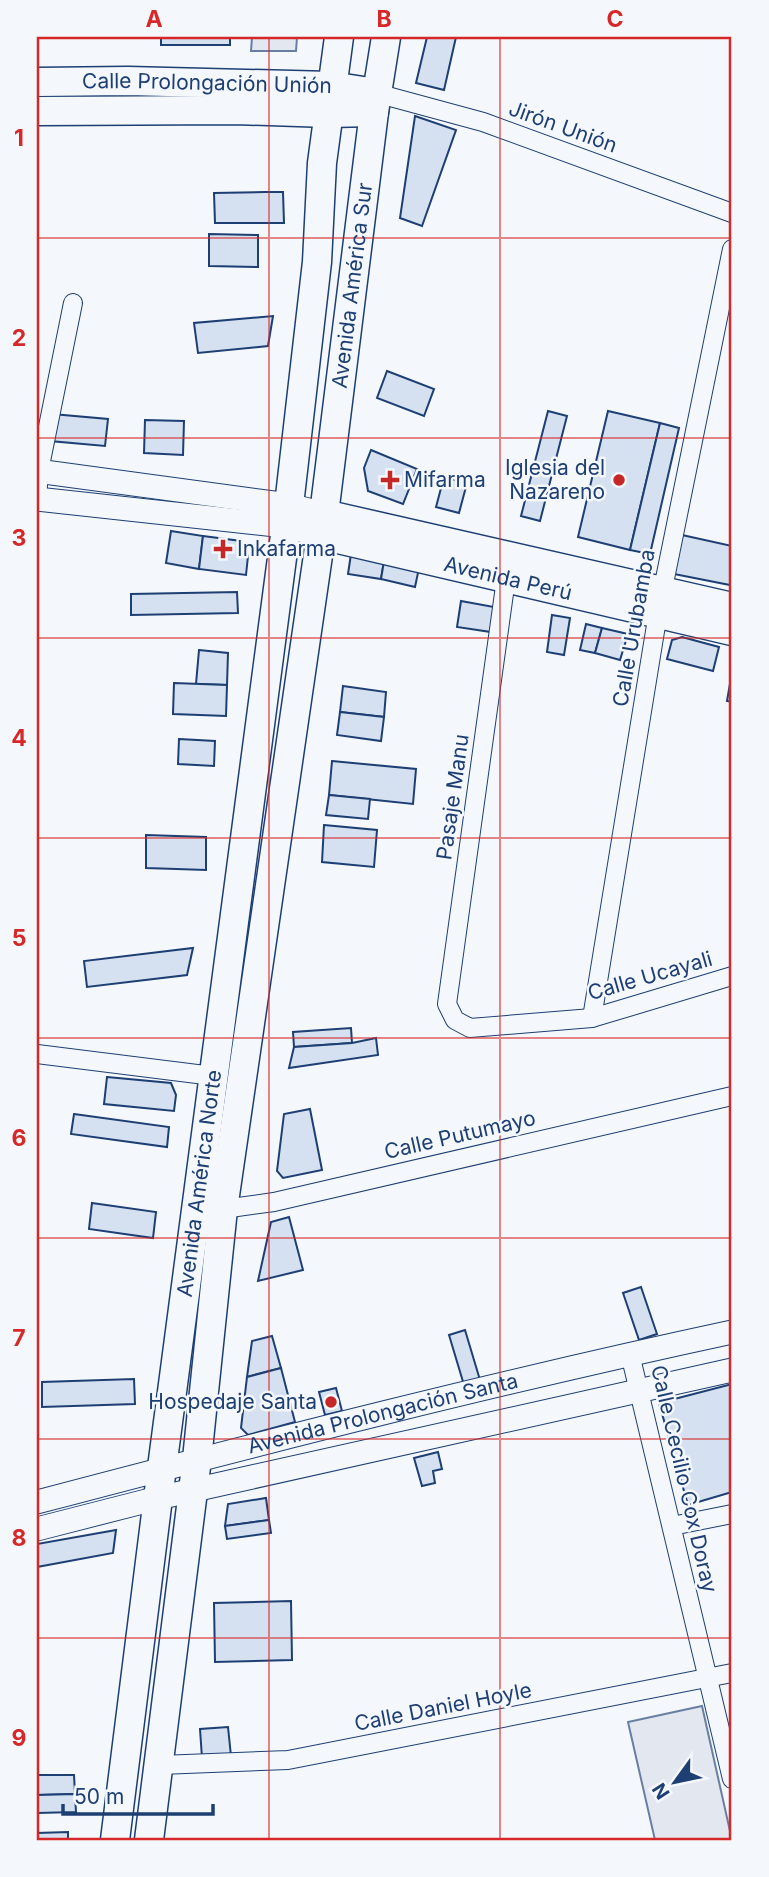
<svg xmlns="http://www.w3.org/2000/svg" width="769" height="1877" font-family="Inter,sans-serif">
  <rect width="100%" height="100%" fill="#f4f7fb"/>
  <!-- parking -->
  <g fill="#e3e8f0" stroke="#687fa3" stroke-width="2">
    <path d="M252,37H297L296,51H251Z"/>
    <path d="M702,1706L732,1840H655L628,1722Z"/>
  </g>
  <!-- building -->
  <g fill="#d5e0f0" stroke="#1d3f73" stroke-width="2">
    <rect x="161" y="37" width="69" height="8"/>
    <path d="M427,37H456L444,90L416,83Z"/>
    <path d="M415,116L456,130L422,226L400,218Z"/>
    <path d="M265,192H283L284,223H215L214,193Z"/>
    <path d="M209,234L258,235V267L209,266Z"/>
    <path d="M273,316L268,346L198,353L194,323Z"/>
    <path d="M387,371L434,389L424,416L377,398Z"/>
    <path d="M548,411L567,416L540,521L521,516Z"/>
    <path d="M608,411L660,423L630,550L578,537Z"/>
    <path d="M52,414L108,419L105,446L50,441Z"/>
    <path d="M145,420L184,421L183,455L144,453Z"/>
    <path d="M660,423L679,428L650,554L630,550Z"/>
    <path d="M371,450L417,469L403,504L368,491L364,468Z"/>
    <path d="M444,477L467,483L459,513L436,507Z"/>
    <path d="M171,531L203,536L199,569L166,563Z"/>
    <path d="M682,535L732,546V574L730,585L674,574Z"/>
    <path d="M203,536L241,541L248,556L246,575L199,569Z"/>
    <path d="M351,554L384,561L381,579L348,574Z"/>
    <path d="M384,561L419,568L415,587L381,579Z"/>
    <path d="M237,592L238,613L131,615V594Z"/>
    <path d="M461,601L494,607L491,632L457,627Z"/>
    <path d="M552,615L570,618L564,655L547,652Z"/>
    <path d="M586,624L602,628L595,653L580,650Z"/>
    <path d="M602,628L628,634L620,660L595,653Z"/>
    <path d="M682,637L719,647L713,671L667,659L672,640Z"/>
    <path d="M199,650L228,653L227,685L196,684Z"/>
    <path d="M732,672V702L727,701Z"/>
    <path d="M174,683L227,685L226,716L173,714Z"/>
    <path d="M343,686L386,692L384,717L340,712Z"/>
    <path d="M340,712L384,717L381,741L337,735Z"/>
    <path d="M179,739L215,741L214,766L178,764Z"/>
    <path d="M332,761L416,769L413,804L329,795Z"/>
    <path d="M329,795L370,799L368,819L326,815Z"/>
    <path d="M324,825L377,830L374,867L322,862Z"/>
    <path d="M146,835L206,837V870L146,868Z"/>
    <path d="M193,948L187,975L87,987L84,961Z"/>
    <path d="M351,1028L352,1043L294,1047L293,1032Z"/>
    <path d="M376,1038L378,1055L289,1068L294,1047L352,1043Z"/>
    <path d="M107,1077L171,1083L176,1095L174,1111L104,1104Z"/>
    <path d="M310,1109L322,1170L283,1178L277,1171L284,1114Z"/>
    <path d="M74,1114L169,1127L167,1147L71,1134Z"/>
    <path d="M92,1203L156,1212L153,1238L89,1229Z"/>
    <path d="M289,1217L303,1270L258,1281L271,1222Z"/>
    <path d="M641,1287L657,1334L639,1340L623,1293Z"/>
    <path d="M465,1330L480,1380L464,1385L449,1335Z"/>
    <path d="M272,1336L281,1368L247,1377L252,1341Z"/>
    <path d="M281,1368L295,1422L248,1435L241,1428L247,1377Z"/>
    <path d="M134,1379L135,1404L42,1407V1382Z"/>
    <path d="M732,1384V1492L688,1505L659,1403Z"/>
    <path d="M336,1388L342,1411L325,1415L319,1392Z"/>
    <path d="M438,1452L442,1469L433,1471L435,1483L422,1486L414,1458Z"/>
    <path d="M266,1498L269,1520L225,1526L228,1504Z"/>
    <path d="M269,1520L271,1533L227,1539L225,1526Z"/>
    <path d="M116,1530L113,1553L37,1567V1544Z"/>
    <path d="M291,1601L292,1660L215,1662L214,1603Z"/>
    <path d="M228,1727L231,1756L202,1758L200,1729Z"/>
    <path d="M37,1775H74L75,1794L37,1795Z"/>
    <path d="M75,1794L76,1812L37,1813V1795Z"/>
    <path d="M68,1832V1840H37V1833Z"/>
  </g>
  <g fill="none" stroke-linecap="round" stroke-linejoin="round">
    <!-- minor casing -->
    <g stroke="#1d3f73" stroke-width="20">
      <g id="minor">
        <path d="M376,93L483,122L732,213"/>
        <path d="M37,500L39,471L73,303"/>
        <path d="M506,579L447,1004L455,1020L470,1028L592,1018L732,976"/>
        <path d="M592,1018L658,613L732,249"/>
        <path d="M37,1054L213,1076"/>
        <path d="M213,1209H223L274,1202L732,1096"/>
        <path d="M630,1354L732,1779"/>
        <path d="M672,1526L732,1514"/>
        <path d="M160,1765L288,1760L732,1673"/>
      </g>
    </g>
    <!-- tertiary casing -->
    <g stroke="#1d3f73" stroke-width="25">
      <g id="tertiary">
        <path d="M37,471L289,505L324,514"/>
        <path d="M37,499L285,526L321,535"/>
        <path id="s1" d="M37,1502C268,1441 499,1382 732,1332"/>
        <path d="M37,1529L158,1498L732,1370"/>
      </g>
    </g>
    <!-- primary casing -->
    <g stroke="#1d3f73" stroke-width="31">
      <g id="primary">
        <path id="s2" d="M37,82L128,81L331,86L376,93"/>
        <path d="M37,111L235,110L328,113L374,112"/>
        <path d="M324,514L732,607"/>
        <path id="s3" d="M321,535L732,631"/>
        <path id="s4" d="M115,1840L158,1498L289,505L317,262L322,163L339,37"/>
        <path id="s5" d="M149,1840L197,1459L223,1209L324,514L374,112L386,37"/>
      </g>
    </g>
    <!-- minor -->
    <use href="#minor" stroke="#f4f7fb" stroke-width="18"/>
    <!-- tertiary -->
    <use href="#tertiary" stroke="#f4f7fb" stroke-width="23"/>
    <!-- primary -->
    <use href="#primary" stroke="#f4f7fb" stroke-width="28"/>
  </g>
  <!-- grid -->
  <path fill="none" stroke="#d62828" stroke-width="2" stroke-opacity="0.55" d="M269,37V1840M500,37V1840M37,238H732M37,438H732M37,638H732M37,838H732M37,1038H732M37,1238H732M37,1439H732M37,1638H732"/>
  <!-- markers -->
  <g fill="#c62828" stroke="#f4f7fb" stroke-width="2.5">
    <path d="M386.5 469.5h7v7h7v7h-7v7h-7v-7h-7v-7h7z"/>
    <circle cx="619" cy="480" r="7"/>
    <path d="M219.5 538.5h7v7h7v7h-7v7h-7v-7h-7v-7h7z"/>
    <circle cx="331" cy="1402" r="7"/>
  </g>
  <g text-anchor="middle" stroke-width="5" stroke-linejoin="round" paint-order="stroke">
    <!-- street labels -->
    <g font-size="21" fill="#1d3f73" stroke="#f4f7fb">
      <text dy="7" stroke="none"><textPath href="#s2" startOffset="170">Calle Prolongación Unión</textPath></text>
      <text transform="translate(563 127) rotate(20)" y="7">Jirón Unión</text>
      <text dy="7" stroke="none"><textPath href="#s5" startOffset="1568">Avenida América Sur</textPath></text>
      <text dy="7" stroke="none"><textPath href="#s3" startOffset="192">Avenida Perú</textPath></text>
      <text transform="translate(634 628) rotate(-80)" y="7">Calle Urubamba</text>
      <text transform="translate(453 797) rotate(-82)" y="7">Pasaje Manu</text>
      <text transform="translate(650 976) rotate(-16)" y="7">Calle Ucayali</text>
      <text transform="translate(460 1135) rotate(-13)" y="7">Calle Putumayo</text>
      <text dy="7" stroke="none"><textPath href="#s4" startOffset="662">Avenida América Norte</textPath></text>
      <text dy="7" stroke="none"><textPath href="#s1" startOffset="357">Avenida Prolongación Santa</textPath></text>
      <text transform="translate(684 1479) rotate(77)" y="7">Calle Cecilio Cox Doray</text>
      <text transform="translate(443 1707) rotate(-11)" y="7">Calle Daniel Hoyle</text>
    </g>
    <!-- poi labels -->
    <g font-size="21" fill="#1d3f73" stroke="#f4f7fb" text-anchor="end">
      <text x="605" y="475">Iglesia del<tspan x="605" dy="24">Nazareno</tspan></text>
      <text x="404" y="487" text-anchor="start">Mifarma</text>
      <text x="237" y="556" text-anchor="start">Inkafarma</text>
      <text x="317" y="1409">Hospedaje Santa</text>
    </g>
  </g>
  <!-- border -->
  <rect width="769" height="1877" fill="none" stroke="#f4f7fb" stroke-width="77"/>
  <!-- north arrow -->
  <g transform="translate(675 1782) rotate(237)" stroke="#f4f7fb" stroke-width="5" paint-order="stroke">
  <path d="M0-5L12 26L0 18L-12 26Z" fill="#1d3f73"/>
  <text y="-10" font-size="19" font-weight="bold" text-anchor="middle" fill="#1d3f73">N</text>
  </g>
  <!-- scale -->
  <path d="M63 1804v10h150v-10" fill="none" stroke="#1d3f73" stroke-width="3.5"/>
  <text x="74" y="1804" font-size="21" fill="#1d3f73" stroke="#f4f7fb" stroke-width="5" paint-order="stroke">50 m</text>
  <rect x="38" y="38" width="692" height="1801" fill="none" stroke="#d62828" stroke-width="2.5"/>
  <g font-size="23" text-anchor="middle" font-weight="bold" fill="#d62828">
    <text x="154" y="27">A</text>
    <text x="384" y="27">B</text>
    <text x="615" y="27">C</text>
    <text x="19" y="146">1</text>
    <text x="19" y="346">2</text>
    <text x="19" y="546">3</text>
    <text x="19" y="746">4</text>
    <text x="19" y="946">5</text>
    <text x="19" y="1146">6</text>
    <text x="19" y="1346">7</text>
    <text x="19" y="1546">8</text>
    <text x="19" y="1746">9</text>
  </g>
</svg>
